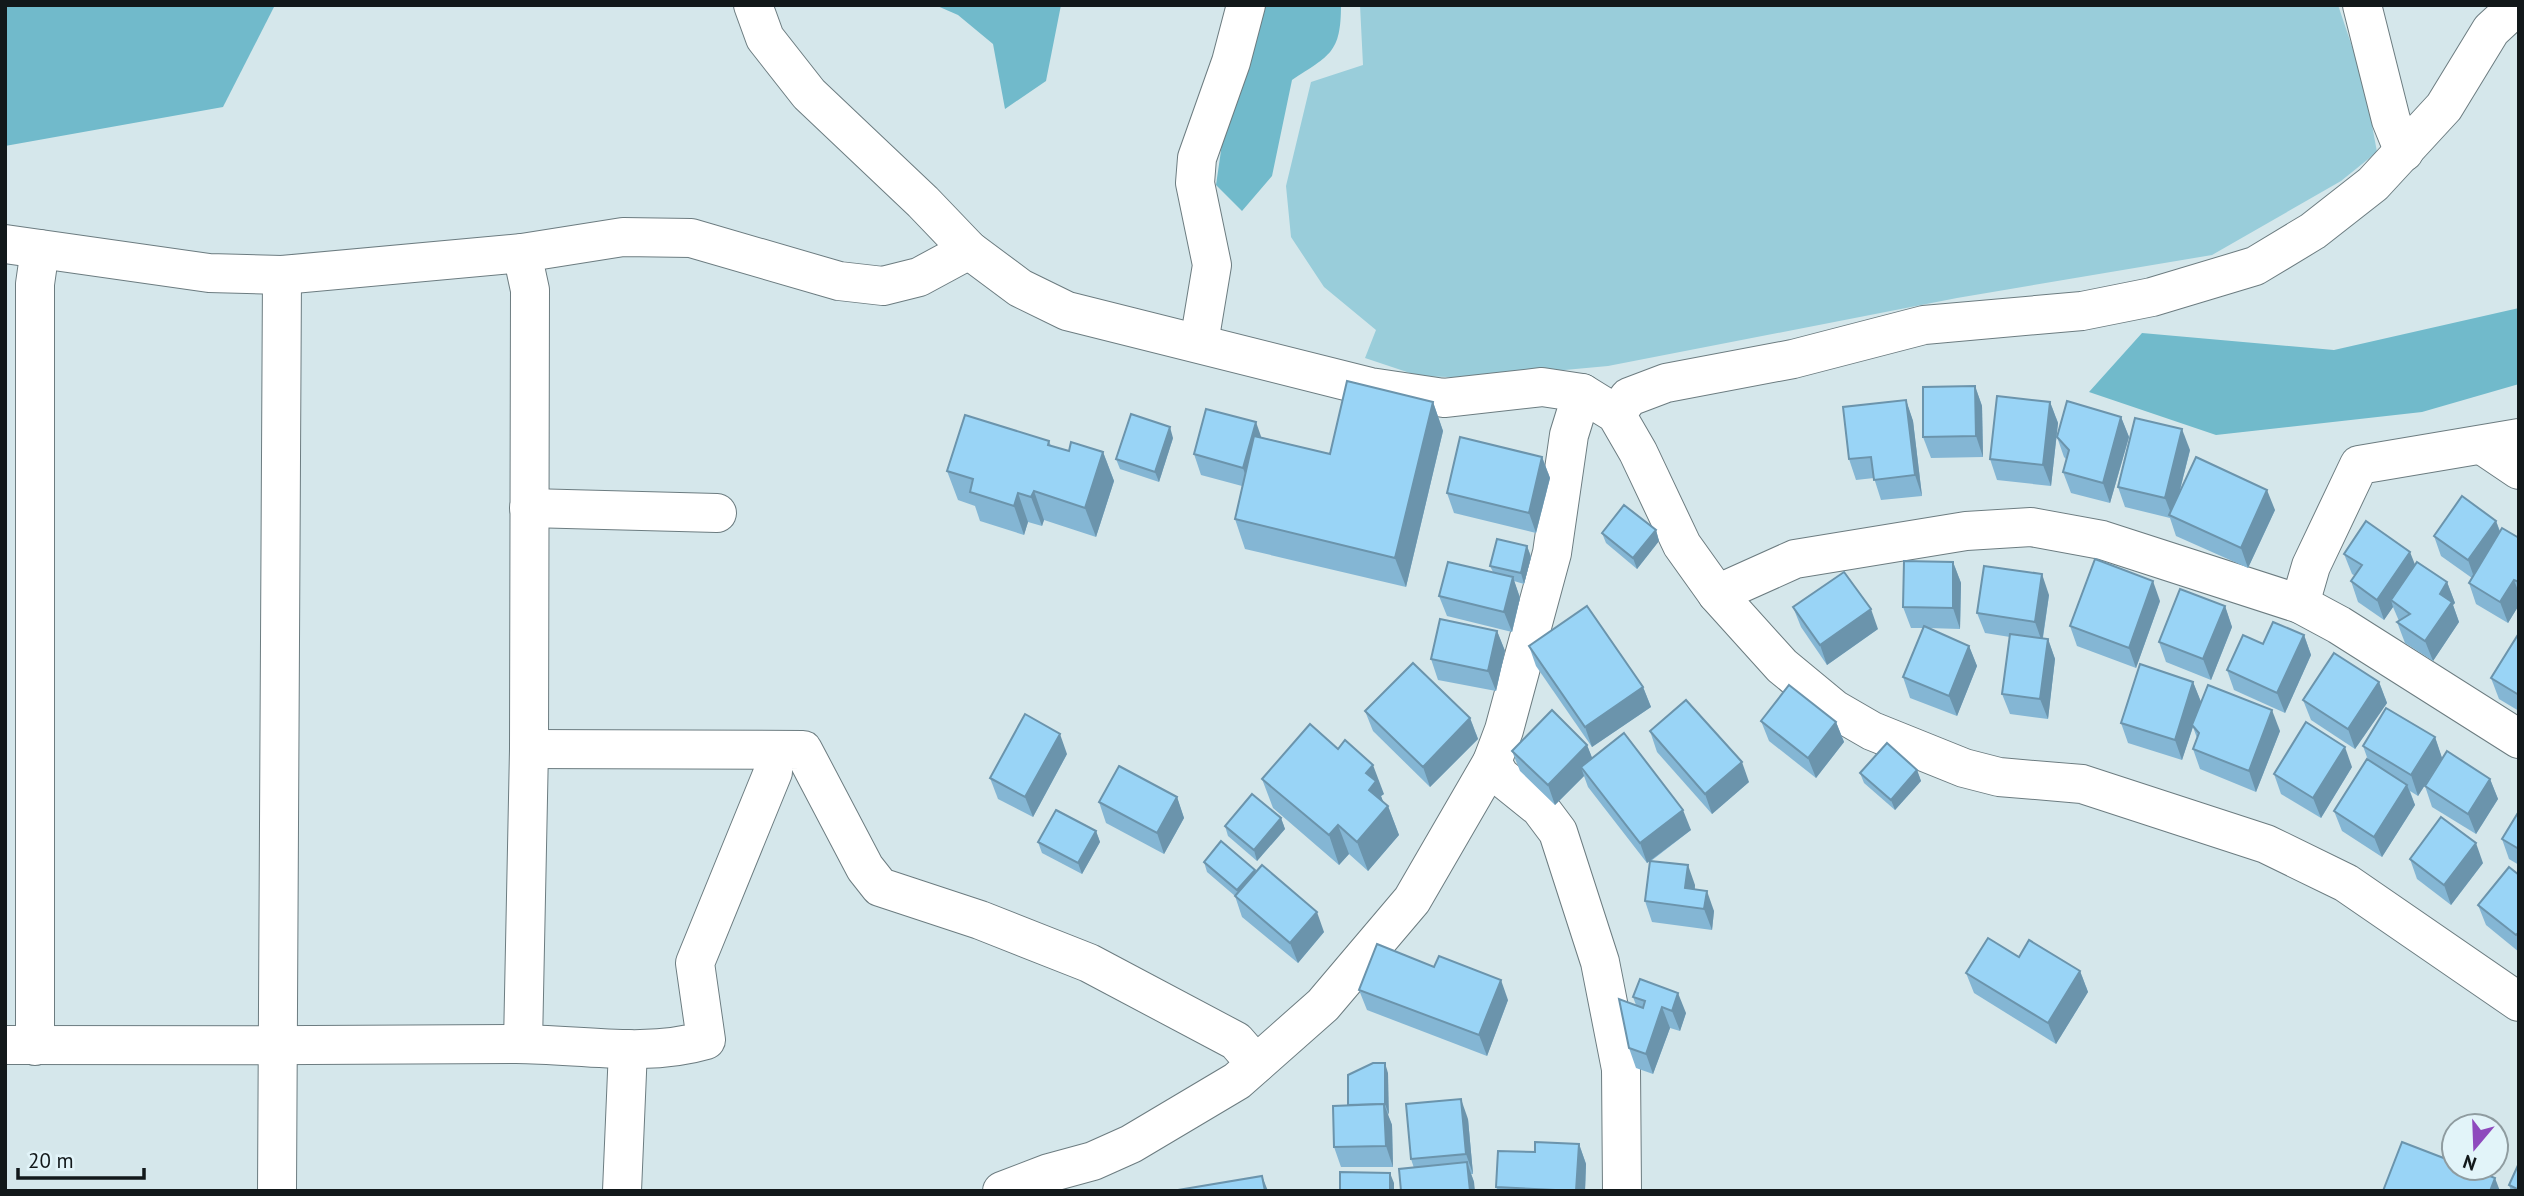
<svg xmlns="http://www.w3.org/2000/svg" width="2524" height="1196" font-family="'PT Sans',sans-serif">
  <rect width="100%" height="100%" fill="#d5e7eb"/>
  <!-- green -->
  <path fill="#99cdda" d="M1360,5H2338L2364,82L2377,152L2341,181L2212,255L1957,298L1608,366L1477,378L1419,376L1365,358L1376,330L1324,287L1291,237L1286,186L1311,82L1363,65Z"/>
  <!-- forest -->
  <g fill="#71bacb">
    <path d="M5,5H275L223,107L5,146Z"/>
    <path d="M935,5H1061L1046,81L1005,109L993,44L958,15Z"/>
    <path d="M1258,5H1341C1341,53 1330,55 1292,80L1272,176L1242,211L1216,185L1224,130Z"/>
    <path d="M2519,308V384L2422,412L2216,435L2089,392L2142,333L2334,350Z"/>
  </g>
  <g fill="none" stroke-linecap="round" stroke-linejoin="round">
    <!-- minor casing -->
    <g stroke="#6c7c80" stroke-width="40">
      <g id="minor">
        <path d="M753,5L765,38L809,94L923,202L969,250L1020,288L1067,311L1370,387L1444,398L1542,387L1582,393L1616,414L1638,452L1682,545L1717,594L1782,666L1834,709L1872,731L1964,768L1999,777L2082,784L2266,844L2346,883L2519,1002"/>
        <path d="M2362,5L2391,120L2404,152"/>
        <path d="M5,244L209,273L282,275L522,253L623,237L691,238L839,281L883,286L919,277L969,250"/>
        <path d="M522,253L530,290L529,749L523,1044"/>
        <path d="M1199,343L1212,265L1195,183L1197,158L1231,62L1246,5"/>
        <path d="M1582,393L1569,435L1552,553L1504,730L1492,762L1500,776L1540,808L1558,832L1600,962L1621,1069L1622,1191"/>
        <path d="M1616,414L1629,397L1666,383L1793,359L1924,325L2082,311L2152,297L2255,266L2313,231L2373,184L2444,107L2491,30L2518,5"/>
        <path d="M2482,445L2519,470"/>
        <path d="M529,508L717,513"/>
        <path d="M1717,594L1795,559L1966,531L2031,527L2102,540L2300,604L2339,625L2519,739"/>
        <path d="M2300,604L2311,566L2359,465L2519,438"/>
        <path d="M529,749L803,750L865,868L880,887L980,920L1089,963L1236,1041L1256,1064"/>
        <path d="M5,1045C175,1046 346,1045 516,1044C578,1044 645,1058 706,1040L695,963L773,772V751"/>
        <path d="M35,1046V284L40,249"/>
        <path d="M277,1191L282,275"/>
        <path d="M622,1191L628,1049"/>
        <path d="M1002,1191L1049,1173L1093,1161L1131,1144L1237,1081L1323,1005L1412,900L1492,762"/>
      </g>
    </g>
    <!-- minor -->
    <use href="#minor" stroke="#fff" stroke-width="38"/>
  </g>
  <!-- wall -->
  <g fill="#84b6d4">
    <path d="M1975,386L1982,406L1983,457L1931,458L1923,437Z"/>
    <path d="M1906,400L1913,421L1922,496L1881,500L1874,478L1856,480L1849,459Z"/>
    <path d="M1433,402L1443,431L1406,587L1245,549L1235,519L1242,486L1201,475L1194,454L1261,437L1330,454Z"/>
    <path d="M2050,402L2058,423L2051,486L1997,480L1990,459Z"/>
    <path d="M2121,417L2129,437L2110,503L2071,493L2063,472L2067,460L2064,457L2057,437Z"/>
    <path d="M1173,438L1159,482L1120,469L1116,459Z"/>
    <path d="M1049,441L1051,446L1069,451L1103,452L1114,481L1096,537L1044,520L1042,526L1028,522L1024,535L980,521L975,506L958,500L947,471Z"/>
    <path d="M2190,450L2179,494L2275,510L2248,568L2176,536L2170,518L2125,507L2118,487Z"/>
    <path d="M1542,457L1550,478L1536,533L1454,513L1447,493Z"/>
    <path d="M2496,521L2500,531L2519,538V605L2508,623L2476,604L2469,583L2472,578L2441,556L2434,536Z"/>
    <path d="M1656,530L1659,541L1637,569L1606,543L1602,533Z"/>
    <path d="M1527,546L1531,557L1524,584L1514,581L1520,598L1512,632L1447,616L1439,596L1493,572L1490,566Z"/>
    <path d="M2344,554L2415,564L2447,582L2455,603L2453,605L2459,622L2433,661L2405,643L2397,622L2399,621L2393,607L2384,620L2358,602L2351,581L2355,576L2352,574Z"/>
    <path d="M1953,562L1961,583L1960,629L1928,628L1969,646L1977,666L1957,716L1910,698L1903,677L1923,628H1911L1903,607Z"/>
    <path d="M2049,595L2043,638L2048,639L2055,659L2048,719L2010,714L2002,694L2010,637L1985,633L1977,613Z"/>
    <path d="M2160,601L2136,668L2077,646L2070,626Z"/>
    <path d="M2225,606L2232,627L2211,680L2166,662L2159,642Z"/>
    <path d="M1793,607L1878,629L1827,665L1801,627Z"/>
    <path d="M1497,631L1505,651L1496,691L1438,680L1431,659Z"/>
    <path d="M2519,633V711L2499,699L2491,678Z"/>
    <path d="M2304,635L2311,655L2285,713L2234,690L2227,670L2263,644Z"/>
    <path d="M1529,646L1643,687L1651,707L1592,747L1536,666Z"/>
    <path d="M2193,682L2201,702L2280,731L2256,792L2200,769L2193,749L2197,738L2193,727L2182,760L2128,743L2121,723Z"/>
    <path d="M2379,682L2387,703L2355,749L2311,720L2303,700Z"/>
    <path d="M1365,711L1470,718L1478,739L1430,787L1373,731Z"/>
    <path d="M1761,721L1836,722L1844,742L1816,778L1769,741Z"/>
    <path d="M1650,731L1749,782L1712,814L1657,752Z"/>
    <path d="M2435,737L2442,758L2418,796L2410,791L2415,805L2382,857L2342,831L2334,811L2368,760L2363,746Z"/>
    <path d="M1587,745L1592,758L1691,830L1651,861L1695,885V889L1714,911L1712,930L1652,922L1645,901L1650,861L1647,863L1588,787L1584,776L1555,805L1520,771L1512,751Z"/>
    <path d="M1067,754L1033,817L998,799L990,778Z"/>
    <path d="M2352,767L2321,818L2281,794L2274,774Z"/>
    <path d="M1917,770L1921,781L1895,810L1864,783L1860,773Z"/>
    <path d="M1262,779L1384,794L1381,796L1383,802L1388,806L1399,835L1368,871L1349,854L1339,865L1273,808Z"/>
    <path d="M2490,779L2498,799L2476,834L2432,807L2425,786Z"/>
    <path d="M1177,797L1184,818L1164,854L1106,823L1099,802Z"/>
    <path d="M2519,811V865L2509,859L2502,839Z"/>
    <path d="M1281,818L1285,829L1257,861L1228,836L1225,826Z"/>
    <path d="M1096,831L1100,842L1082,874L1042,853L1038,842Z"/>
    <path d="M2410,859L2483,863L2451,905L2417,879Z"/>
    <path d="M1204,862L1256,872L1324,932L1298,963L1242,917L1235,896L1207,872Z"/>
    <path d="M2519,875V952L2486,925L2478,905Z"/>
    <path d="M2019,957L2080,971L2088,992L2056,1044L1974,993L1966,973Z"/>
    <path d="M1359,990L1508,1000L1487,1056L1367,1010Z"/>
    <path d="M1633,997L1686,1013L1680,1031L1670,1028L1653,1074L1636,1068L1629,1048L1636,1005Z"/>
    <path d="M1388,1073V1115L1392,1125L1393,1167H1341L1334,1147L1348,1105Z"/>
    <path d="M1468,1119L1473,1174H1471L1474,1182L1414,1168L1411,1159Z"/>
    <path d="M1579,1144L1586,1164L1585,1191H1498L1496,1187L1535,1152Z"/>
    <path d="M2519,1163V1191H2511L2509,1185Z"/>
  </g>
  <!-- shaded-wall -->
  <g fill="#6b94ac">
    <path d="M1975,386L1982,406L1983,457L1976,436Z"/>
    <path d="M1906,400L1913,421L1922,496L1915,475Z"/>
    <path d="M1433,402L1443,431L1406,587L1395,558Z"/>
    <path d="M2050,402L2058,423L2051,486L2043,465Z"/>
    <path d="M2121,417L2129,437L2110,503L2103,483Z"/>
    <path d="M1256,422L1263,442L1250,488L1243,468Z"/>
    <path d="M1170,427L1173,438L1159,482L1155,472Z"/>
    <path d="M2182,429L2190,450L2173,517L2172,516L2165,498Z"/>
    <path d="M1103,452L1114,481L1096,537L1085,508Z"/>
    <path d="M1542,457L1550,478L1536,533L1529,513Z"/>
    <path d="M2267,490L2275,510L2248,568L2241,548Z"/>
    <path d="M1034,491L1044,520L1042,526L1031,497Z"/>
    <path d="M1018,493L1028,522L1024,535L1014,506Z"/>
    <path d="M2496,521L2503,541L2475,580L2468,560Z"/>
    <path d="M1656,530L1659,541L1637,569L1633,558Z"/>
    <path d="M1527,546L1531,557L1524,584L1521,573Z"/>
    <path d="M2410,552L2418,572L2391,600L2393,607L2384,620L2377,600Z"/>
    <path d="M1953,562L1961,583L1960,629L1953,608Z"/>
    <path d="M2042,574L2049,595L2042,642L2035,622Z"/>
    <path d="M1513,577L1520,598L1512,632L1504,612Z"/>
    <path d="M2514,580L2519,593V605L2508,623L2500,602Z"/>
    <path d="M2153,581L2160,601L2136,668L2129,648Z"/>
    <path d="M2447,582L2455,603L2453,605L2459,622L2433,661L2425,641L2440,594Z"/>
    <path d="M2225,606L2232,627L2211,680L2203,659Z"/>
    <path d="M1871,609L1878,629L1827,665L1820,645Z"/>
    <path d="M1497,631L1505,651L1496,691L1488,671Z"/>
    <path d="M2304,635L2311,655L2285,713L2277,693Z"/>
    <path d="M2048,639L2055,659L2048,719L2040,699Z"/>
    <path d="M1969,646L1977,666L1957,716L1949,696Z"/>
    <path d="M2193,682L2201,702L2182,760L2175,740Z"/>
    <path d="M2379,682L2387,703L2355,749L2348,729Z"/>
    <path d="M1643,687L1651,707L1592,747L1585,727Z"/>
    <path d="M2272,710L2280,731L2256,792L2249,771Z"/>
    <path d="M1470,718L1478,739L1430,787L1423,767Z"/>
    <path d="M1836,722L1844,742L1816,778L1808,758Z"/>
    <path d="M1060,734L1067,754L1033,817L1025,797Z"/>
    <path d="M2435,737L2442,758L2418,796L2411,775Z"/>
    <path d="M1587,745L1595,765L1581,767L1584,776L1555,805L1548,785Z"/>
    <path d="M2345,747L2352,767L2321,818L2313,798Z"/>
    <path d="M1742,762L1749,782L1712,814L1705,794Z"/>
    <path d="M1373,765L1384,794L1381,796L1386,809L1388,806L1399,835L1368,871L1357,842L1366,773Z"/>
    <path d="M1917,770L1921,781L1895,810L1891,800Z"/>
    <path d="M2490,779L2498,799L2476,834L2468,814Z"/>
    <path d="M2407,785L2415,805L2382,857L2374,837Z"/>
    <path d="M1177,797L1184,818L1164,854L1157,833Z"/>
    <path d="M1683,810L1691,830L1647,863L1640,843Z"/>
    <path d="M1281,818L1285,829L1257,861L1254,850Z"/>
    <path d="M1338,825L1349,854L1339,865L1329,835Z"/>
    <path d="M1096,831L1100,842L1082,874L1078,863Z"/>
    <path d="M2476,843L2483,863L2451,905L2444,885Z"/>
    <path d="M1688,865L1695,885L1693,908L1685,888Z"/>
    <path d="M1255,870L1258,880L1241,901L1237,890Z"/>
    <path d="M1707,891L1714,911L1712,930L1704,909Z"/>
    <path d="M1317,912L1324,932L1298,963L1290,943Z"/>
    <path d="M2080,971L2088,992L2056,1044L2048,1023Z"/>
    <path d="M1501,980L1508,1000L1487,1056L1479,1035Z"/>
    <path d="M1678,993L1686,1013L1680,1031L1672,1011Z"/>
    <path d="M1662,1007L1670,1028L1653,1074L1646,1054Z"/>
    <path d="M1385,1063L1388,1073L1389,1115L1385,1104Z"/>
    <path d="M1461,1099L1468,1119L1473,1174L1466,1154Z"/>
    <path d="M1384,1104L1392,1125L1393,1167L1386,1146Z"/>
    <path d="M1579,1144L1586,1164L1585,1191H1576Z"/>
    <path d="M1467,1162L1474,1182L1475,1191H1470Z"/>
    <path d="M1390,1173L1394,1183V1191H1390Z"/>
    <path d="M1262,1176L1268,1191H1265Z"/>
    <path d="M2495,1178L2500,1191H2490Z"/>
  </g>
  <!-- building -->
  <g fill="#99d4f6" stroke="#6b94ac" stroke-width="2">
    <path d="M1347,381L1433,402L1395,558L1235,519L1254,436L1330,454Z"/>
    <path d="M1975,386L1976,436L1923,437V387Z"/>
    <path d="M1997,396L2050,402L2043,465L1990,459Z"/>
    <path d="M1906,400L1915,475L1874,480L1871,457L1849,459L1843,407Z"/>
    <path d="M2067,401L2121,417L2103,483L2063,472L2069,450L2057,437Z"/>
    <path d="M1206,409L1256,422L1243,468L1194,454Z"/>
    <path d="M1131,414L1170,427L1155,472L1116,459Z"/>
    <path d="M965,415L1049,441L1048,445L1069,451L1071,442L1103,452L1085,508L1034,491L1031,497L1018,493L1014,506L970,492L973,479L947,471Z"/>
    <path d="M2135,418L2182,429L2165,498L2118,487Z"/>
    <path d="M1460,437L1542,457L1529,513L1447,493Z"/>
    <path d="M2196,457L2267,490L2241,548L2169,515Z"/>
    <path d="M2462,496L2496,521L2468,560L2434,536Z"/>
    <path d="M1624,505L1656,530L1633,558L1602,533Z"/>
    <path d="M2366,521L2410,552L2377,600L2351,581L2362,565L2344,554Z"/>
    <path d="M2502,528L2519,538V582L2514,580L2500,602L2469,583Z"/>
    <path d="M1497,539L1527,546L1521,573L1490,566Z"/>
    <path d="M2095,559L2153,581L2129,648L2070,626Z"/>
    <path d="M1904,561L1953,562V608L1903,607Z"/>
    <path d="M1448,562L1513,577L1504,612L1439,596Z"/>
    <path d="M2417,562L2447,582L2440,594L2452,602L2425,641L2397,622L2410,614L2391,600Z"/>
    <path d="M1984,566L2042,574L2035,622L1977,613Z"/>
    <path d="M1844,572L1871,609L1820,645L1793,607Z"/>
    <path d="M2180,589L2225,606L2203,659L2159,642Z"/>
    <path d="M1587,606L1643,687L1585,727L1529,646Z"/>
    <path d="M1440,619L1497,631L1488,671L1431,659Z"/>
    <path d="M2273,622L2304,635L2277,693L2227,670L2243,635L2263,644Z"/>
    <path d="M1924,626L1969,646L1949,696L1903,677Z"/>
    <path d="M2519,633V695L2491,678Z"/>
    <path d="M2010,634L2048,639L2040,699L2002,694Z"/>
    <path d="M2334,653L2379,682L2348,729L2303,700Z"/>
    <path d="M1413,663L1470,718L1423,767L1365,711Z"/>
    <path d="M2140,664L2193,682L2175,740L2121,723Z"/>
    <path d="M1789,685L1836,722L1808,758L1761,721Z"/>
    <path d="M2208,685L2272,710L2249,771L2193,749L2199,733L2192,725Z"/>
    <path d="M1686,700L1742,762L1705,794L1650,731Z"/>
    <path d="M2386,708L2435,737L2411,775L2363,746Z"/>
    <path d="M1552,710L1587,745L1548,785L1512,751Z"/>
    <path d="M1025,714L1060,734L1025,797L990,778Z"/>
    <path d="M2306,722L2345,747L2313,798L2274,774Z"/>
    <path d="M1310,724L1338,749L1345,740L1373,765L1366,773L1376,781L1369,790L1388,806L1357,842L1338,825L1329,835L1262,779Z"/>
    <path d="M1624,733L1683,810L1640,843L1581,767Z"/>
    <path d="M1887,743L1917,770L1891,800L1860,773Z"/>
    <path d="M2447,751L2490,779L2468,814L2425,786Z"/>
    <path d="M2367,759L2407,785L2374,837L2334,811Z"/>
    <path d="M1119,766L1177,797L1157,833L1099,802Z"/>
    <path d="M1252,794L1281,818L1254,850L1225,826Z"/>
    <path d="M1056,810L1096,831L1078,863L1038,842Z"/>
    <path d="M2519,811V849L2502,839Z"/>
    <path d="M2441,817L2476,843L2444,885L2410,859Z"/>
    <path d="M1221,841L1255,870L1237,890L1204,862Z"/>
    <path d="M1650,861L1688,865L1685,888L1707,891L1704,909L1645,901Z"/>
    <path d="M1262,865L1317,912L1290,943L1235,896Z"/>
    <path d="M2509,867L2519,875V932L2516,935L2478,905Z"/>
    <path d="M1988,938L2019,957L2029,940L2080,971L2048,1023L1966,973Z"/>
    <path d="M1377,944L1434,967L1439,956L1501,980L1479,1035L1359,990Z"/>
    <path d="M1640,979L1678,993L1672,1011L1662,1007L1646,1054L1629,1048L1619,999L1643,1008L1645,1001L1633,997Z"/>
    <path d="M1373,1063H1385V1104L1348,1105V1075Z"/>
    <path d="M1461,1099L1466,1154L1411,1159L1406,1104Z"/>
    <path d="M1384,1104L1386,1146L1334,1147L1333,1106Z"/>
    <path d="M1535,1142L1579,1144L1576,1191L1496,1187L1498,1151L1535,1152Z"/>
    <path d="M2402,1142L2454,1162V1168H2470L2495,1178L2490,1191H2383Z"/>
    <path d="M1467,1162L1470,1191H1401L1399,1169Z"/>
    <path d="M2519,1163V1190L2509,1185Z"/>
    <path d="M1340,1172L1390,1173V1191H1340Z"/>
    <path d="M1262,1176L1265,1191H1172Z"/>
  </g>
  <!-- border -->
  <rect width="2524" height="1196" fill="none" stroke="#12181a" stroke-width="14"/>
  <!-- north arrow -->
  <g transform="translate(2475 1147) rotate(199)"><circle r="33" fill="#e2f4f9" stroke="#8f9ca0" stroke-width="2"/>
  <path d="M0-5L12 26L0 18L-12 26Z" fill="#8e49bd"/>
  <text y="-10" font-size="19" font-weight="bold" text-anchor="middle" fill="#12181a">N</text>
  </g>
  <!-- scale -->
  <path d="M18 1168v10h126v-10" fill="none" stroke="#12181a" stroke-width="3.5"/>
  <text x="28" y="1168" font-size="21" fill="#12181a" stroke="#e2f4f9" stroke-width="5" paint-order="stroke">20 m</text>
</svg>
